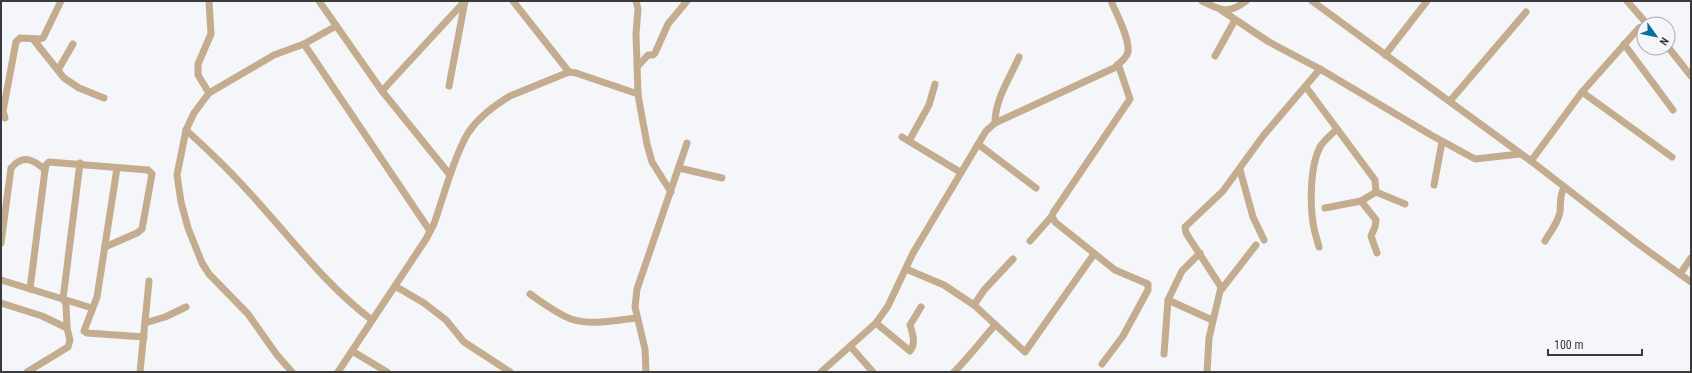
<svg xmlns="http://www.w3.org/2000/svg" width="1692" height="373" font-family="'Roboto Condensed',sans-serif">
  <rect width="100%" height="100%" fill="#f5f6f9"/>
  <g fill="none" stroke-linecap="round" stroke-linejoin="round">
    <!-- minor -->
    <g stroke="#c4ac8f" stroke-width="7">
      <path d="M319,1L382,91L450,175L434,224L426,239L338,372"/>
      <path d="M513,1L569,72"/>
      <path d="M636,1L638,9L636,34L638,94L640,106L647,144L652,162L671,192"/>
      <path d="M1202,1C1220,10 1228,15 1246,1"/>
      <path d="M1312,1L1531,161L1637,243L1691,282"/>
      <path d="M1627,1L1647,24"/>
      <path d="M1221,10L1269,42L1320,69L1431,135L1475,159L1520,154"/>
      <path d="M33,39L64,78L79,88L104,98"/>
      <path d="M304,44L430,231"/>
      <path d="M1624,44L1673,110"/>
      <path d="M1668,47L1691,76"/>
      <path d="M1385,55L1427,1"/>
      <path d="M1215,56L1235,20"/>
      <path d="M638,66L648,55H653L655,53L668,24L687,1"/>
      <path d="M58,70L73,44"/>
      <path d="M449,86L465,1"/>
      <path d="M1306,87L1375,180L1376,192"/>
      <path d="M382,91L465,1"/>
      <path d="M1582,92L1672,157"/>
      <path d="M209,93L198,75V64L211,34L209,1"/>
      <path d="M1450,101L1526,12"/>
      <path d="M5,118L3,111L16,42L20,38L40,39L43,38L61,1"/>
      <path d="M995,123C995,99 1010,78 1019,57"/>
      <path d="M186,130C207,149 228,169 247,190C288,234 324,284 372,320"/>
      <path d="M902,137L960,172"/>
      <path d="M909,141L929,105L935,84"/>
      <path d="M978,144L1036,188"/>
      <path d="M1531,161L1582,92L1639,28L1644,26"/>
      <path d="M117,168L97,297L84,331L87,333L144,337"/>
      <path d="M679,168L722,178"/>
      <path d="M1240,170L1253,217L1264,240"/>
      <path d="M450,175C455,161 460,146 468,133C478,118 495,105 510,96L569,72L576,73L638,94"/>
      <path d="M1434,185L1442,142"/>
      <path d="M1376,192L1405,204"/>
      <path d="M1361,201L1376,220L1375,227L1371,236L1377,253"/>
      <path d="M1325,208L1361,201L1376,192"/>
      <path d="M1030,241L1052,216"/>
      <path d="M1545,241C1550,232 1558,223 1560,212C1561,202 1559,197 1564,188"/>
      <path d="M1,243L11,168C23,154 33,159 45,170"/>
      <path d="M1319,247C1317,239 1314,231 1313,223C1310,202 1310,166 1320,147C1324,140 1331,135 1337,129"/>
      <path d="M906,269L944,285L974,305L1025,352L1094,254"/>
      <path d="M1680,274L1691,258"/>
      <path d="M1,280L92,308"/>
      <path d="M395,286L424,303L446,320L464,342L510,372"/>
      <path d="M30,289L45,170L46,165L49,162L148,170L152,174L142,229L137,233L105,247"/>
      <path d="M1221,290L1256,245"/>
      <path d="M530,294C543,303 556,313 571,319C591,326 616,320 637,318"/>
      <path d="M1168,300L1212,320"/>
      <path d="M1,303L42,316L67,328"/>
      <path d="M974,305L984,290L1013,259"/>
      <path d="M145,323L165,317L186,307"/>
      <path d="M876,323L910,351C916,344 913,334 910,325L921,307"/>
      <path d="M850,346L873,372"/>
      <path d="M352,351L387,372"/>
      <path d="M1164,354L1168,300L1182,271L1200,253"/>
      <path d="M1102,364L1123,336L1148,290V284L1115,270L1055,222L1052,216L1053,213L1130,99L1118,64"/>
      <path d="M27,372L68,347L70,340L67,328L66,304L63,299L80,163"/>
      <path d="M140,372L149,281"/>
      <path d="M292,372L277,355L248,314L209,274L202,263L188,228L181,202L177,175L186,130L194,113L209,93L274,55L304,44L336,26"/>
      <path d="M646,372L645,349L635,307L637,289L687,143"/>
      <path d="M821,372L876,323L888,306L913,253L986,131L995,123L1114,68C1119,64 1126,59 1128,52C1130,39 1116,13 1111,1"/>
      <path d="M954,372C969,357 981,341 995,325"/>
      <path d="M1207,372L1209,338L1221,287L1186,233L1185,227L1223,191L1263,136L1320,69"/>
    </g>
  </g>
  <!-- border -->
  <rect width="1692" height="373" fill="none" stroke="#393a3b" stroke-width="4"/>
  <!-- north arrow -->
  <g transform="translate(1656 36) rotate(123)"><circle r="19" fill="#f5f6f9" stroke="#aaabad"/>
  <path d="M0-3L7 15L0 10L-7 15Z" fill="#086f9c"/>
  <text y="-6" font-size="11" font-weight="bold" text-anchor="middle" fill="#393a3b">N</text>
  </g>
  <!-- scale -->
  <path d="M1548 349v6h94v-6" fill="none" stroke="#393a3b" stroke-width="2"/>
  <text x="1554" y="349" font-size="12" fill="#393a3b" stroke="#f5f6f9" stroke-width="3" paint-order="stroke">100 m</text>
</svg>
